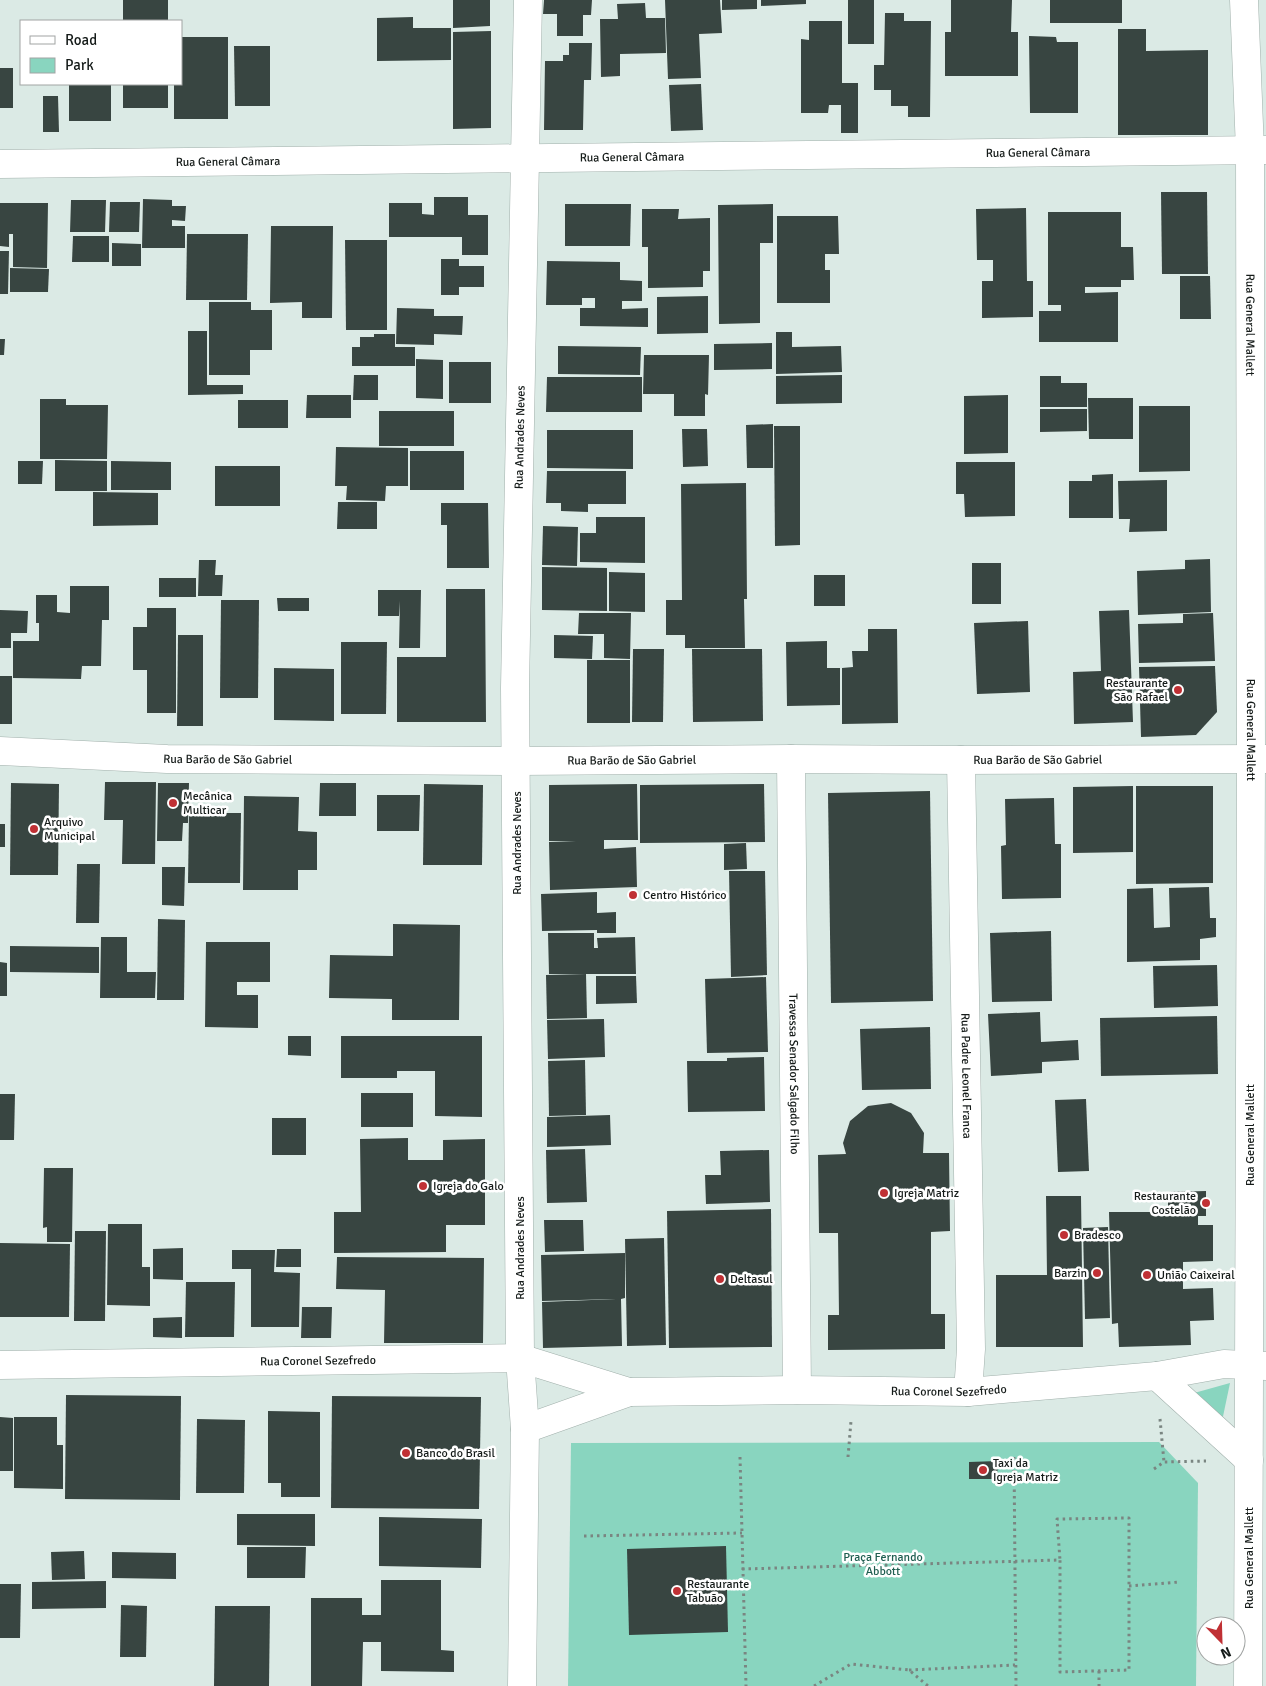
<svg xmlns="http://www.w3.org/2000/svg" width="1266" height="1686" font-family="Signika,sans-serif">
  <rect width="100%" height="100%" fill="#dbeae5"/>
  <!-- green -->
  <g fill="#89d5bf">
    <path d="M1230,1383L1221,1426L1187,1395Z"/>
    <path d="M1159,1442L1198,1483L1196,1686H568L571,1443Z"/>
  </g>
  <!-- building -->
  <g fill="#384541">
    <rect x="123" y="0" width="45" height="21"/>
    <path d="M453,0H490V26L453,28Z"/>
    <path d="M544,0H592L591,15H583V36H557V14H543Z"/>
    <path d="M665,0H720L722,33L699,34L701,78L668,79Z"/>
    <path d="M722,0H757V9L722,10Z"/>
    <path d="M761,0H806V4L761,6Z"/>
    <rect x="848" y="0" width="26" height="44"/>
    <path d="M951,0H1012L1011,32H1018V76H945V32H951Z"/>
    <rect x="1050" y="0" width="72" height="23"/>
    <path d="M645,3L646,18H665L666,53L620,54V76L601,77L600,19H618L617,4Z"/>
    <path d="M885,13H904V21H931L930,117H908V106H891V90H874V65H884Z"/>
    <path d="M413,17V28H451V60L377,61V18Z"/>
    <path d="M809,21H842V83H858V133H841V105H829L828,113H801V39L809,40Z"/>
    <path d="M1118,29H1146V51L1208,50V135H1118Z"/>
    <path d="M491,31V128L453,129V32Z"/>
    <path d="M1029,36L1056,37L1057,42H1078V113H1030Z"/>
    <path d="M181,37H228V119H174V84H181Z"/>
    <path d="M569,43H592L591,80H584L583,130H544L545,61H563V55H569Z"/>
    <path d="M234,46H270V106H235Z"/>
    <rect x="0" y="68" width="13" height="40"/>
    <rect x="69" y="84" width="42" height="37"/>
    <rect x="123" y="84" width="45" height="24"/>
    <path d="M701,84L703,130L671,131L669,85Z"/>
    <path d="M43,96H58L59,132H43Z"/>
    <path d="M1161,192H1207L1208,274H1162Z"/>
    <path d="M434,197H468V215H488V255H462V237H389V203H422V214L434,215Z"/>
    <path d="M143,199L172,200V206H186L185,221L172,220V226H185V248H142Z"/>
    <path d="M71,200H106L105,232H70Z"/>
    <path d="M110,202H140L139,232H109Z"/>
    <path d="M0,203H48L47,268L13,267V234H9V247L0,246Z"/>
    <path d="M565,204H631L630,246H565Z"/>
    <path d="M773,204V243H760V323L719,324L718,205Z"/>
    <path d="M1026,208L1027,281H1033V317L982,318V281H993V260H977L976,209Z"/>
    <path d="M642,209H679L678,219L710,218V271H703V287L648,288V247H642Z"/>
    <path d="M1048,212H1121V247H1133L1134,280H1121V287H1085V293L1118,292V342H1039V311H1061V305H1048Z"/>
    <path d="M777,216H838L839,254H825V270H830V303H777Z"/>
    <path d="M271,226H333L332,318H302V302L270,303Z"/>
    <path d="M187,234H248L247,300H186Z"/>
    <path d="M73,236H109V262H72Z"/>
    <path d="M345,240H387V330H346Z"/>
    <path d="M112,243L141,244V266H112Z"/>
    <path d="M0,251H9L8,294H0Z"/>
    <path d="M441,259H459V266H484V287H459V295H441Z"/>
    <path d="M547,261L620,262V280L642,281V301H622V309L648,308V327L580,326V308H595V298H582V305H546Z"/>
    <path d="M10,268L49,269L48,292H10Z"/>
    <path d="M1180,276H1210L1211,319H1180Z"/>
    <path d="M708,296V333L657,334V297Z"/>
    <path d="M209,302H251V310H272V350H250V375H209Z"/>
    <path d="M397,308L434,309V316H463L462,335L434,334V345L396,344Z"/>
    <path d="M188,331H207V385H243V394L188,395Z"/>
    <path d="M776,332H792V347L841,346L842,372L776,374Z"/>
    <path d="M374,334H395V347H415V366H352V347H360V337H374Z"/>
    <path d="M0,339H5L4,355H0Z"/>
    <path d="M772,343V369L714,370V344Z"/>
    <path d="M558,346L641,347L640,375L558,374Z"/>
    <path d="M644,355H709L708,395L705,394V416H674V394H643Z"/>
    <path d="M416,359L443,360V399L416,398Z"/>
    <rect x="449" y="362" width="42" height="41"/>
    <path d="M354,375H378V400H353Z"/>
    <path d="M842,375V403L776,404V376Z"/>
    <path d="M1040,376H1061V383H1087V407H1040Z"/>
    <path d="M547,377H642V412H546Z"/>
    <path d="M307,395H351V418H306Z"/>
    <path d="M1008,395V453L964,454V396Z"/>
    <path d="M1088,398H1133V439H1089Z"/>
    <path d="M40,399H66V405H108L107,459H40Z"/>
    <rect x="238" y="400" width="50" height="28"/>
    <path d="M1139,406H1190V471L1139,472Z"/>
    <path d="M1040,409H1087V431L1040,432Z"/>
    <rect x="379" y="411" width="75" height="35"/>
    <path d="M773,424V468H747L746,425Z"/>
    <path d="M774,426H800V545L775,546Z"/>
    <path d="M682,429H707L708,466L683,467Z"/>
    <path d="M547,430H633V469L547,468Z"/>
    <path d="M336,447L408,448V486H386L385,501L346,500L347,486H335Z"/>
    <rect x="410" y="451" width="54" height="39"/>
    <path d="M55,460L107,461V491H55Z"/>
    <path d="M18,461H43L42,484H18Z"/>
    <path d="M111,461L171,462V490H111Z"/>
    <path d="M956,462H1015V516L965,517L964,494H956Z"/>
    <rect x="215" y="466" width="65" height="40"/>
    <path d="M547,471H626V504H588V512L561,511V503H546Z"/>
    <path d="M1113,474V518H1069V481H1092V475Z"/>
    <path d="M1167,480V531L1129,532L1130,519H1119L1118,481Z"/>
    <path d="M746,483L747,599H744L745,648H685V635H666V600H682L681,484Z"/>
    <path d="M93,492L158,493V525L93,526Z"/>
    <path d="M338,502H377V529H337Z"/>
    <path d="M441,503H488L489,568H447V525H441Z"/>
    <path d="M596,517H645V563L580,562V533H596Z"/>
    <path d="M543,526L578,527L577,566L542,565Z"/>
    <path d="M1210,559L1211,612L1138,615L1137,571L1185,569V560Z"/>
    <path d="M199,560H216L215,575H223L222,596H198Z"/>
    <rect x="972" y="563" width="29" height="41"/>
    <path d="M542,567L607,568V611L542,610Z"/>
    <path d="M609,572L645,573V612L609,611Z"/>
    <rect x="814" y="575" width="31" height="31"/>
    <rect x="159" y="578" width="37" height="19"/>
    <path d="M70,586H109V620H102L101,666H82L81,679L13,678V641H39V623H36V595H57V612L70,613Z"/>
    <path d="M446,589H485L486,722H397V657H446Z"/>
    <path d="M378,590H421L420,648H399L400,601L399,616H378Z"/>
    <path d="M277,598H309V611H278Z"/>
    <path d="M221,600H259L258,698H220Z"/>
    <path d="M147,608H176V713H147V670H133V627H147Z"/>
    <path d="M0,610L28,611L27,633H11V648H0Z"/>
    <path d="M1129,610L1133,722L1074,724L1073,672L1101,671L1099,611Z"/>
    <path d="M579,613H631L630,659L604,658V634H578Z"/>
    <path d="M1213,613L1215,661L1139,663L1138,624L1183,623V614Z"/>
    <path d="M1028,621L1030,692L977,694L974,623Z"/>
    <path d="M868,629H897L898,723L842,724V668L853,667L852,651H868Z"/>
    <path d="M178,635H203V726H177Z"/>
    <path d="M554,635L593,636L592,659L554,658Z"/>
    <path d="M827,641V668H840V705L787,706L786,642Z"/>
    <path d="M341,642H387L386,714H341Z"/>
    <path d="M633,649H664L663,722H632Z"/>
    <path d="M692,649H762L763,721L693,722Z"/>
    <rect x="587" y="660" width="43" height="63"/>
    <path d="M1215,666L1217,712L1196,735L1141,737L1139,667Z"/>
    <path d="M274,668L334,669V721L274,720Z"/>
    <rect x="0" y="676" width="12" height="48"/>
    <path d="M105,782H156L155,864H122L123,820H104Z"/>
    <path d="M11,783L59,784L58,875H10Z"/>
    <path d="M158,783H189L188,823H183L182,841H157Z"/>
    <path d="M320,783H356V816H319Z"/>
    <path d="M424,784L483,785L482,865H423Z"/>
    <path d="M637,784L638,840H604V849L636,847L637,887L550,890L549,842L576,841H549V785Z"/>
    <path d="M764,784L765,842L640,843V785Z"/>
    <path d="M1133,786V852L1073,853V787Z"/>
    <path d="M1136,786H1213V883L1136,884Z"/>
    <path d="M930,791L933,1001L831,1003L828,793Z"/>
    <path d="M377,795H420L419,831H377Z"/>
    <path d="M244,796L299,797L298,831L317,832V870H298V890H243Z"/>
    <path d="M1054,798L1055,844H1061V898L1002,899L1001,846L1006,845L1005,799Z"/>
    <path d="M189,813H241L240,883H188Z"/>
    <rect x="0" y="824" width="5" height="23"/>
    <path d="M746,843L747,869L724,870V844Z"/>
    <path d="M77,864H100L99,923H76Z"/>
    <path d="M162,867H185L184,906L162,905Z"/>
    <path d="M729,871H765L767,975L731,977Z"/>
    <path d="M1209,887L1210,918H1216V937L1200,939V960L1127,962V889L1153,888L1154,928L1170,927L1169,888Z"/>
    <path d="M597,892V913L616,912V933H597V930L542,931L541,894Z"/>
    <path d="M158,919L185,920L184,1000H157Z"/>
    <path d="M393,924L460,925L459,1020H392V999L329,998L330,955L393,956Z"/>
    <path d="M1051,931L1052,1001L992,1002L990,933Z"/>
    <path d="M548,933H594V948H598L597,938L635,937L636,974H549Z"/>
    <path d="M101,937H127V972H156L155,998H100Z"/>
    <path d="M206,942H270V982H237V995H258V1028L205,1027Z"/>
    <path d="M10,946L99,947V973L10,972Z"/>
    <path d="M0,962L7,963V996H0Z"/>
    <path d="M1217,965L1218,1006L1154,1008L1153,966Z"/>
    <path d="M586,974L587,1018L547,1019L546,975Z"/>
    <path d="M596,976H636L637,1003L596,1004Z"/>
    <path d="M766,977L768,1052L707,1053L705,979Z"/>
    <path d="M1040,1012L1041,1042L1078,1040L1079,1060L1042,1062V1073L991,1076L988,1014Z"/>
    <path d="M1217,1016L1218,1074L1101,1076L1100,1018Z"/>
    <path d="M604,1019L605,1057L548,1059L547,1020Z"/>
    <path d="M930,1027L931,1089L862,1090L860,1029Z"/>
    <path d="M288,1036H311V1056L288,1055Z"/>
    <path d="M341,1036H482V1117L435,1116V1071H397V1078H341Z"/>
    <path d="M764,1057L765,1111L688,1112L687,1061H727V1058Z"/>
    <path d="M585,1060L586,1115L549,1116L548,1061Z"/>
    <rect x="361" y="1093" width="52" height="34"/>
    <path d="M0,1094H15L14,1140H0Z"/>
    <path d="M1086,1099L1089,1171L1058,1172L1055,1100Z"/>
    <path d="M891,1103L911,1113L924,1133L923,1153H949L950,1231L931,1232V1314H945V1349L828,1350V1315H839L838,1233H819L818,1155L846,1154L843,1143L850,1121L868,1106Z"/>
    <path d="M610,1115L611,1145L547,1147V1117Z"/>
    <rect x="272" y="1118" width="34" height="37"/>
    <path d="M408,1138V1160H443V1140L485,1139V1225H446V1252L334,1253V1212H361L360,1139Z"/>
    <path d="M585,1149L587,1202L547,1203L546,1150Z"/>
    <path d="M769,1150L770,1202L706,1204L705,1175H721L720,1151Z"/>
    <path d="M44,1168H73L72,1242H47V1227L43,1228Z"/>
    <path d="M1206,1191V1216H1198V1225H1213V1261L1183,1262V1289L1213,1288L1214,1320L1190,1321L1191,1345L1119,1347L1118,1323L1112,1324L1109,1212H1168V1192Z"/>
    <path d="M1046,1196H1081L1083,1347H996V1275H1047Z"/>
    <path d="M771,1209L772,1347L669,1348L667,1211Z"/>
    <path d="M544,1220H583L584,1251L545,1252Z"/>
    <path d="M108,1224H142V1267H150V1306L107,1305Z"/>
    <path d="M1108,1227L1110,1318L1085,1319L1083,1228Z"/>
    <path d="M75,1231H106L105,1321H74Z"/>
    <path d="M664,1238L666,1345L627,1346L625,1239Z"/>
    <path d="M0,1243L70,1244L69,1317H0Z"/>
    <path d="M183,1248V1280L153,1279V1249Z"/>
    <path d="M277,1249H301V1267H276Z"/>
    <path d="M232,1250H275L274,1272L300,1273L299,1327H251V1269H232Z"/>
    <path d="M625,1253V1298L621,1299L622,1346L543,1348L542,1302L616,1299L542,1301L541,1255Z"/>
    <path d="M337,1257L484,1258L483,1343H384L385,1290L336,1289Z"/>
    <path d="M186,1282H235L234,1337H185Z"/>
    <path d="M302,1307H332L331,1338H301Z"/>
    <path d="M182,1317V1338L153,1337V1318Z"/>
    <path d="M66,1395L181,1396L180,1500L65,1499Z"/>
    <path d="M332,1396L481,1397L479,1509L331,1508Z"/>
    <path d="M268,1411L320,1412V1497H281V1483H268Z"/>
    <path d="M0,1417L13,1418V1471H0Z"/>
    <path d="M14,1417H57V1445H63V1489L14,1488Z"/>
    <path d="M197,1419L245,1420L244,1493H196Z"/>
    <path d="M998,1461L997,1479H969V1462Z"/>
    <path d="M237,1514H315V1546L237,1545Z"/>
    <path d="M379,1517L482,1519L481,1568L379,1566Z"/>
    <path d="M726,1546L728,1632L629,1635L627,1549Z"/>
    <path d="M247,1547H306L305,1578H247Z"/>
    <path d="M84,1551L85,1579L52,1580L51,1552Z"/>
    <path d="M112,1552L176,1553V1579L112,1578Z"/>
    <path d="M381,1580H441V1650L454,1651V1672L381,1671V1642H363L362,1686H311V1598H362V1615H381Z"/>
    <path d="M106,1581V1608L32,1609V1582Z"/>
    <path d="M0,1584H21L20,1638H0Z"/>
    <path d="M121,1605L147,1606L146,1657H120Z"/>
    <path d="M215,1606H270L269,1686H214Z"/>
  </g>
  <g fill="none" stroke-linecap="round" stroke-linejoin="round">
    <!-- minor casing -->
    <g stroke="#a1b0ab" stroke-width="29">
      <g id="minor">
        <path id="s1" d="M1244,0L1250,150L1251,759L1248,1686"/>
        <path id="s2" d="M0,164L1266,150"/>
        <path id="s3" d="M791,759L797,1390"/>
        <path id="s4" d="M961,760L971,1349L968,1392"/>
        <path id="s5" d="M0,1365L520,1358L629,1392L797,1390L968,1392L1157,1376L1224,1364L1266,1366"/>
        <path d="M1157,1376L1249,1460"/>
        <path d="M525,1429L629,1392"/>
        <path id="s6" d="M522,1686L525,1429L520,1358L515,688L528,0"/>
      </g>
    </g>
    <!-- major casing -->
    <g stroke="#a1b0ab" stroke-width="29">
      <g id="major">
        <path id="s7" d="M0,751L167,759L517,761L791,759L961,760L1266,759"/>
      </g>
    </g>
    <!-- path -->
    <g stroke="#7a8581" stroke-width="3" stroke-dasharray="2.5 4" stroke-linecap="butt">
      <path d="M1160,1419L1164,1462"/>
      <path d="M740,1457L746,1686"/>
      <path d="M848,1457L851,1421"/>
      <path d="M1014,1457L1016,1686"/>
      <path d="M1154,1469L1164,1462L1206,1461"/>
      <path d="M584,1536L742,1533"/>
      <path d="M742,1569L1060,1560V1672L1129,1670V1518L1057,1519L1060,1560"/>
      <path d="M1129,1586L1179,1582"/>
      <path d="M909,1670L1015,1665"/>
      <path d="M1099,1671V1686"/>
      <path d="M814,1686L851,1664L909,1670L928,1686"/>
    </g>
    <!-- minor -->
    <use href="#minor" stroke="#fff" stroke-width="28"/>
    <!-- major -->
    <use href="#major" stroke="#fff" stroke-width="28"/>
  </g>
  <!-- markers -->
  <g fill="#c03034" stroke="#fff" stroke-width="2">
    <circle cx="1178" cy="690" r="5"/>
    <circle cx="173" cy="803" r="5"/>
    <circle cx="34" cy="829" r="5"/>
    <circle cx="633" cy="895" r="5"/>
    <circle cx="423" cy="1186" r="5"/>
    <circle cx="884" cy="1193" r="5"/>
    <circle cx="1206" cy="1203" r="5"/>
    <circle cx="1064" cy="1235" r="5"/>
    <circle cx="1097" cy="1273" r="5"/>
    <circle cx="1147" cy="1275" r="5"/>
    <circle cx="720" cy="1279" r="5"/>
    <circle cx="406" cy="1453" r="5"/>
    <circle cx="983" cy="1470" r="5"/>
    <circle cx="677" cy="1591" r="5"/>
  </g>
  <g text-anchor="middle" stroke-width="5" stroke-linejoin="round" paint-order="stroke">
    <!-- street labels -->
    <g font-size="12" fill="#151b19" stroke="#fff">
      <text dy="4" stroke="none"><textPath href="#s2" startOffset="1038">Rua General Câmara</textPath></text>
      <text dy="4" stroke="none"><textPath href="#s2" startOffset="632">Rua General Câmara</textPath></text>
      <text dy="4" stroke="none"><textPath href="#s2" startOffset="228">Rua General Câmara</textPath></text>
      <text dy="4" stroke="none"><textPath href="#s1" startOffset="325">Rua General Mallett</textPath></text>
      <text dy="4" stroke="none"><textPath href="#s6" startOffset="1249">Rua Andrades Neves</textPath></text>
      <text dy="4" stroke="none"><textPath href="#s1" startOffset="730">Rua General Mallett</textPath></text>
      <text dy="4" stroke="none"><textPath href="#s7" startOffset="228">Rua Barão de São Gabriel</textPath></text>
      <text dy="4" stroke="none"><textPath href="#s7" startOffset="632">Rua Barão de São Gabriel</textPath></text>
      <text dy="4" stroke="none"><textPath href="#s7" startOffset="1038">Rua Barão de São Gabriel</textPath></text>
      <text transform="translate(517 843) rotate(-90)" y="4">Rua Andrades Neves</text>
      <text dy="4" stroke="none"><textPath href="#s3" startOffset="315">Travessa Senador Salgado Filho</textPath></text>
      <text dy="4" stroke="none"><textPath href="#s4" startOffset="316">Rua Padre Leonel Franca</textPath></text>
      <text transform="translate(1250 1135) rotate(-90)" y="4">Rua General Mallett</text>
      <text transform="translate(520 1248) rotate(-90)" y="4">Rua Andrades Neves</text>
      <text dy="4" stroke="none"><textPath href="#s5" startOffset="318">Rua Coronel Sezefredo</textPath></text>
      <text dy="4" stroke="none"><textPath href="#s5" startOffset="954">Rua Coronel Sezefredo</textPath></text>
      <text transform="translate(1249 1558) rotate(-90)" y="4">Rua General Mallett</text>
    </g>
    <!-- poi labels -->
    <g font-size="12" fill="#151b19" stroke="#fff" text-anchor="start">
      <text x="1168" y="687" text-anchor="end">Restaurante<tspan x="1168" dy="14">São Rafael</tspan></text>
      <text x="183" y="800">Mecânica<tspan x="183" dy="14">Multicar</tspan></text>
      <text x="44" y="826">Arquivo<tspan x="44" dy="14">Municipal</tspan></text>
      <text x="643" y="899">Centro Histórico</text>
      <text x="433" y="1190">Igreja do Galo</text>
      <text x="894" y="1197">Igreja Matriz</text>
      <text x="1196" y="1200" text-anchor="end">Restaurante<tspan x="1196" dy="14">Costelão</tspan></text>
      <text x="1074" y="1239">Bradesco</text>
      <text x="1087" y="1277" text-anchor="end">Barzin</text>
      <text x="1157" y="1279">União Caixeiral</text>
      <text x="730" y="1283">Deltasul</text>
      <text x="416" y="1457">Banco do Brasil</text>
      <text x="993" y="1467">Taxi da<tspan x="993" dy="14">Igreja Matriz</tspan></text>
      <text x="687" y="1588">Restaurante<tspan x="687" dy="14">Tabuão</tspan></text>
    </g>
    <!-- park labels -->
    <g font-size="12" fill="#1f5e50" stroke="#fff">
      <text x="883" y="1561">Praça Fernando<tspan x="883" dy="14">Abbott</tspan></text>
    </g>
  </g>
  <!-- legend -->
  <rect x="20" y="20" width="162" height="65" fill="#ffffff" stroke="#a1a4a3"/>
  <rect x="30" y="36" width="25" height="8" fill="#ffffff" stroke="#a1a4a3"/>
  <text x="65" y="45" font-size="15" fill="#151b19">Road</text>
  <rect x="30" y="58" width="25" height="15" fill="#89d5bf" stroke="#a1a4a3"/>
  <text x="65" y="70" font-size="15" fill="#151b19">Park</text>
  <!-- north arrow -->
  <g transform="translate(1221 1641) rotate(157)"><circle r="24" fill="#ffffff" stroke="#a1a4a3"/>
  <path d="M0-4L9 19L0 12L-9 19Z" fill="#c03034"/>
  <text y="-8" font-size="14" font-weight="bold" text-anchor="middle" fill="#151b19">N</text>
  </g>
</svg>
